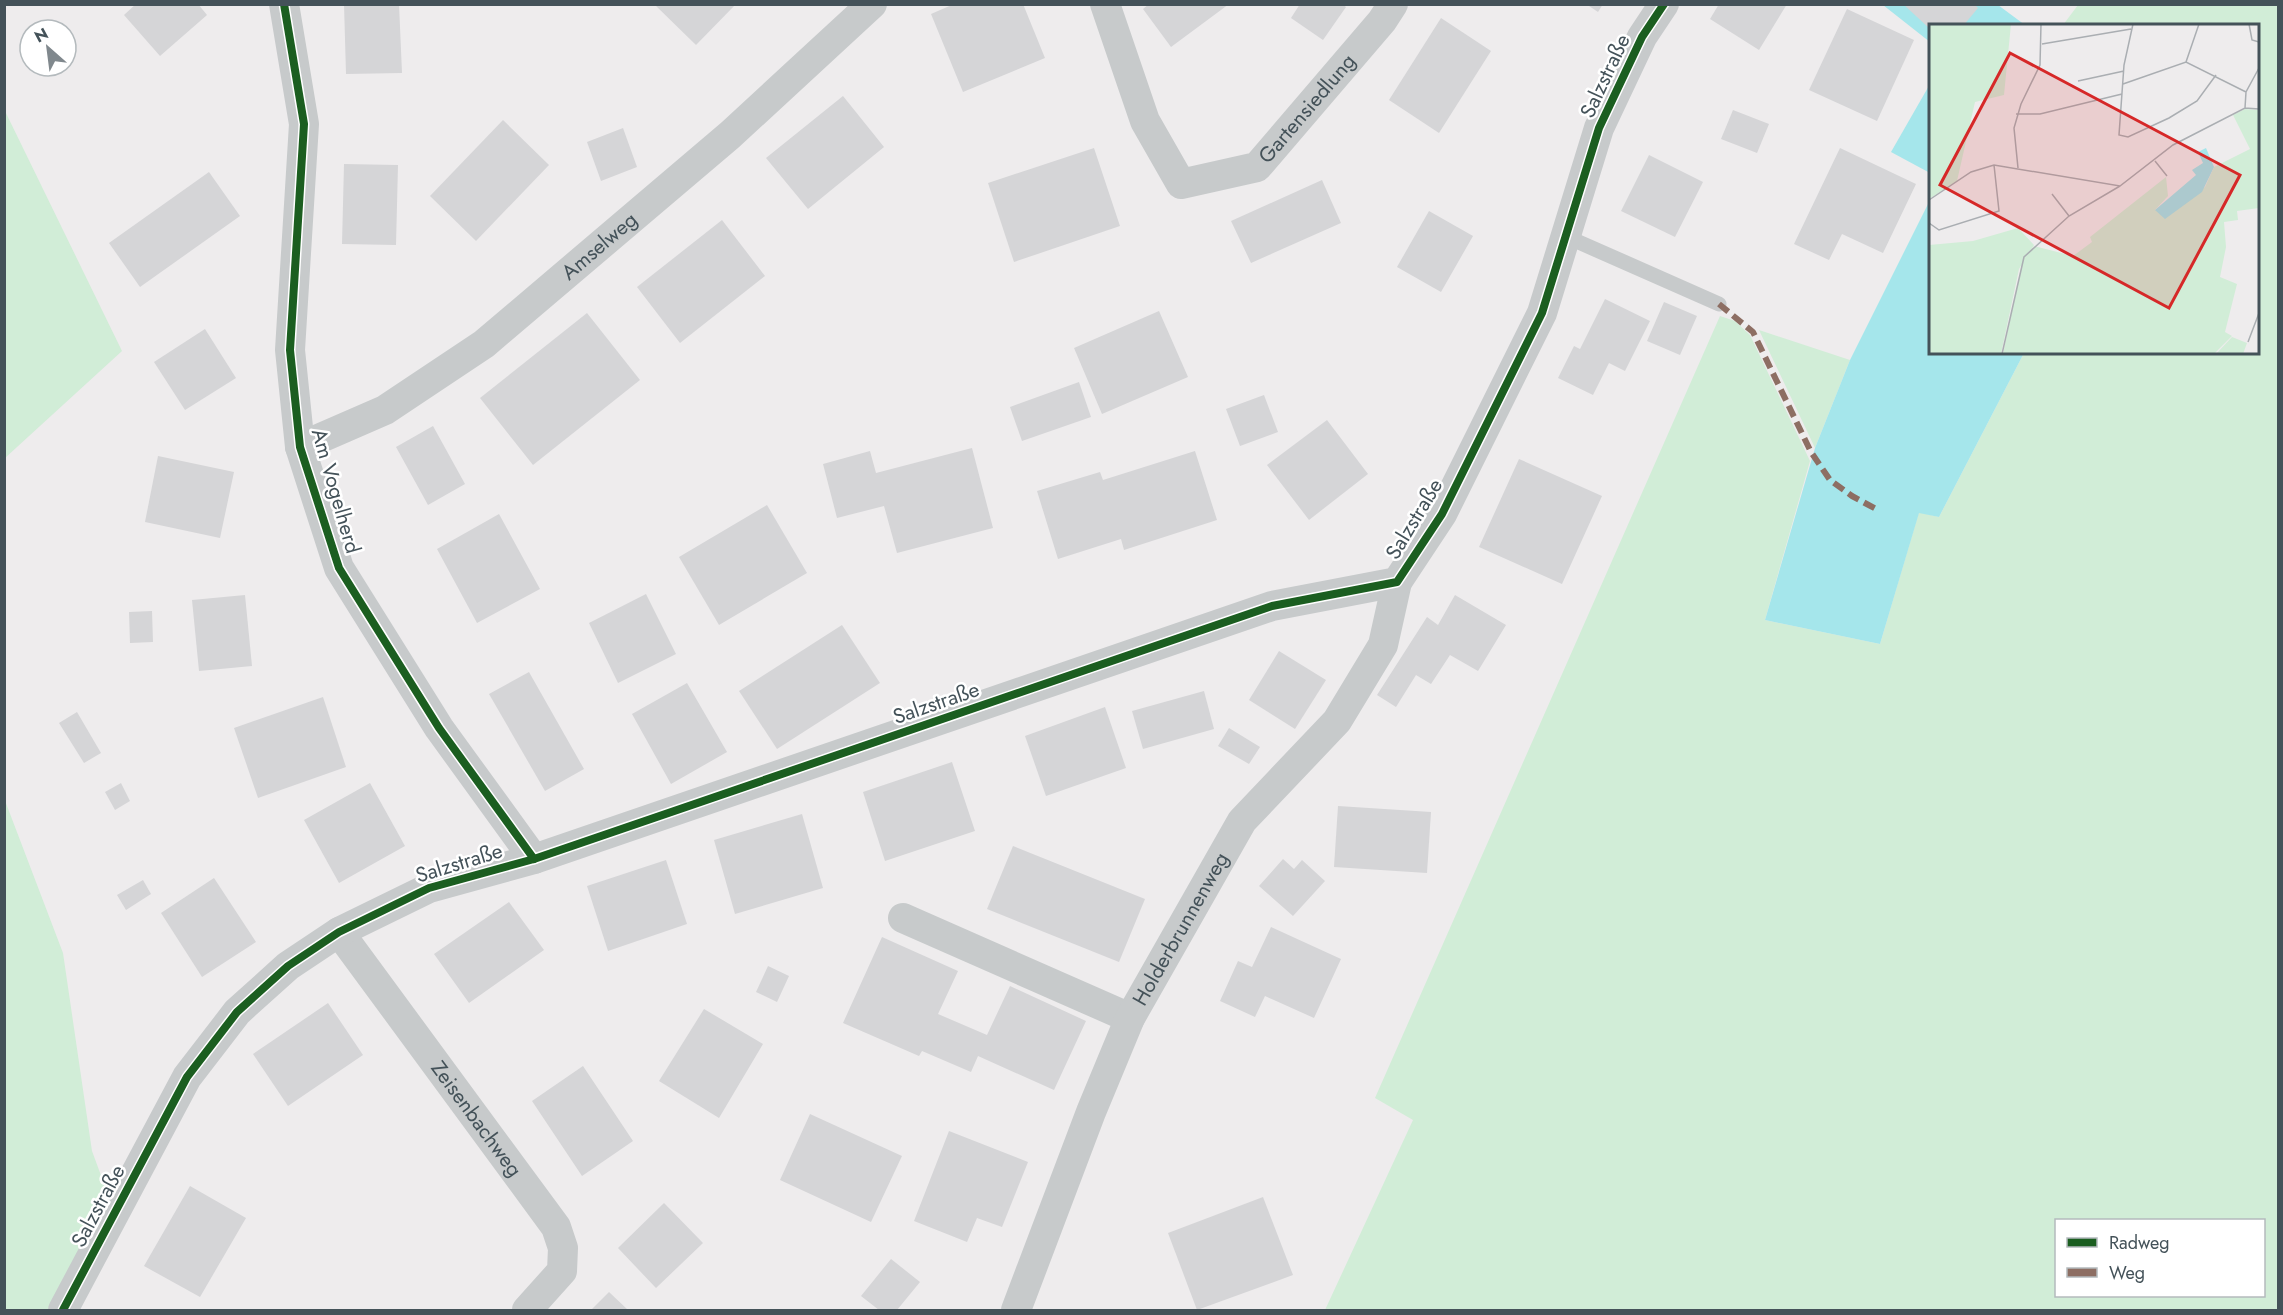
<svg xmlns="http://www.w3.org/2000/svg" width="2283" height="1315" font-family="Jost,sans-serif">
  <rect width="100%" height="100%" fill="#eeeced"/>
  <!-- green -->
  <g fill="#d1edd7" fill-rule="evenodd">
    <path d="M2078,5H2278V1310H1325L1413,1120L1375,1098L1720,316L1735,321L1750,335L1810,461L1765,620L1880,644L1919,512L1939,517L2024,353L2258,352V26L2063,25ZM2056,1220H2264V1296H2056Z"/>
    <path d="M4,109L122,351L5,458H4Z"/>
    <path d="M1759,330L1850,360L1815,448Z"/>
    <path d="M4,798L63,953L92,1151L113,1208L57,1310H5Z"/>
  </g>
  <!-- water -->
  <g fill="#a5e6eb">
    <path d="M1883,5H1998L2025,25L1930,26V42Z"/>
    <path d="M1930,84V173L1891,152Z"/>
    <path d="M1930,200V352L2024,353L1939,517L1919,513L1880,644L1765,620L1815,448L1850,360Z"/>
  </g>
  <!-- building -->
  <g fill="#d5d5d7">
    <path d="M136,4H198L207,15L160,56L124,15Z"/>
    <path d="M344,4H399L402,73L346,74Z"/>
    <path d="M654,4H736L696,45Z"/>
    <path d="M954,4H1023L1045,58L963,92L931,14Z"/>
    <path d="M1149,4H1229L1171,47L1143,9Z"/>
    <path d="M1300,4H1342L1346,7L1323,40L1291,18Z"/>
    <path d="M1586,4H1603L1598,12Z"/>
    <path d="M1719,4H1787L1759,50L1710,19Z"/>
    <path d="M1903,4H1974L1978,8L1963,26H1930V29Z"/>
    <path d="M1847,9L1914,40L1877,121L1809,90Z"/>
    <path d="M1441,18L1491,51L1439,133L1389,100Z"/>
    <path d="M843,96L884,147L808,209L766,158Z"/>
    <path d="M1733,110L1769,124L1757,153L1721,139Z"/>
    <path d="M503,120L549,165L476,241L430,196Z"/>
    <path d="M623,128L637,167L601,181L587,142Z"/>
    <path d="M1094,148L1120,226L1014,262L988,183Z"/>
    <path d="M1840,148L1916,184L1883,253L1842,234L1829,260L1794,244Z"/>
    <path d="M1649,155L1703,182L1675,237L1621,211Z"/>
    <path d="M344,164L398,165L396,245L342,244Z"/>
    <path d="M209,172L240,216L140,287L109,243Z"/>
    <path d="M1322,180L1341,223L1251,263L1231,221Z"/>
    <path d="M1429,211L1473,236L1441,292L1397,267Z"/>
    <path d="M722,220L765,276L680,343L637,287Z"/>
    <path d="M1605,299L1650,321L1625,371L1609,363L1593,395L1558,378L1574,346L1580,349Z"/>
    <path d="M1664,302L1697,316L1680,355L1647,341Z"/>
    <path d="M1159,311L1188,377L1102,414L1074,348Z"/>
    <path d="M587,313L640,380L533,465L480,398Z"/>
    <path d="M205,329L236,378L185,410L154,362Z"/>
    <path d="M1079,382L1091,417L1022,441L1010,407Z"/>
    <path d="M1264,395L1278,432L1240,446L1226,409Z"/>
    <path d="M1327,420L1368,474L1309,520L1267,465Z"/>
    <path d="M433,426L465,484L428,505L396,447Z"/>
    <path d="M972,448L993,528L897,553L884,506L837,518L823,464L870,451L876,473Z"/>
    <path d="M1195,451L1217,520L1124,550L1121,539L1058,559L1037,491L1100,472L1103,480Z"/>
    <path d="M158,456L234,472L220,538L145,522Z"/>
    <path d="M1519,459L1602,496L1562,584L1479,547Z"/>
    <path d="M767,505L807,573L719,625L679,557Z"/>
    <path d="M499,514L540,589L477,623L437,549Z"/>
    <path d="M646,594L676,654L618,683L589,623Z"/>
    <path d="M245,595L252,666L199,671L192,600Z"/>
    <path d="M1455,595L1506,625L1478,671L1450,655L1431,684L1416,675L1396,707L1377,695L1427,617L1438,625Z"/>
    <path d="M152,611L153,642L130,643L129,612Z"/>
    <path d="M842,625L880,683L777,749L739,691Z"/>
    <path d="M1279,651L1326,680L1295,729L1249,700Z"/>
    <path d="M529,672L584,769L545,791L489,694Z"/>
    <path d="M687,683L727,752L671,784L632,714Z"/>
    <path d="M1204,691L1214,729L1143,749L1132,711Z"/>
    <path d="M323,697L346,767L258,798L234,728Z"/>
    <path d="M1105,707L1126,768L1046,796L1025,736Z"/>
    <path d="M77,712L101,753L84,763L59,723Z"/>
    <path d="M1229,728L1260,747L1249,764L1218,746Z"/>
    <path d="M952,762L975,831L885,861L863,792Z"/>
    <path d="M121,783L130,801L115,810L105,792Z"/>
    <path d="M370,783L405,846L339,883L304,820Z"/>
    <path d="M1338,806L1431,812L1427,873L1334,867Z"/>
    <path d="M802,814L823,888L735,914L714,840Z"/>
    <path d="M1013,846L1145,899L1119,962L987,909Z"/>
    <path d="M1283,859L1294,869L1302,860L1325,881L1293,916L1259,886Z"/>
    <path d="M666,860L687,924L608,951L587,886Z"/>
    <path d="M214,878L256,942L202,977L161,913Z"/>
    <path d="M143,880L151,894L126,910L117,895Z"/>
    <path d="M509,902L544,950L469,1003L434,954Z"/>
    <path d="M1271,927L1341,959L1314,1018L1265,996L1255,1017L1220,1001L1238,961L1252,967Z"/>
    <path d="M882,937L958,971L938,1014L987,1035L1010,986L1086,1021L1054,1090L978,1056L971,1072L922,1051L919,1056L843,1023Z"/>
    <path d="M768,966L789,976L777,1002L756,992Z"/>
    <path d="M328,1003L363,1055L288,1106L253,1054Z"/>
    <path d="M704,1009L763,1044L719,1118L659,1081Z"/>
    <path d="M583,1066L633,1141L582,1176L532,1101Z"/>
    <path d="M810,1114L902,1156L871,1222L780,1180Z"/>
    <path d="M949,1131L1028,1162L1002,1227L977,1218L967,1242L914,1221Z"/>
    <path d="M190,1186L246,1218L200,1297L144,1266Z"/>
    <path d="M1263,1197L1293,1275L1197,1310L1168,1233Z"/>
    <path d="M664,1203L703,1243L656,1288L618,1248Z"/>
    <path d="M891,1259L920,1282L897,1310H879L861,1296Z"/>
    <path d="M609,1292L628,1310H591Z"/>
  </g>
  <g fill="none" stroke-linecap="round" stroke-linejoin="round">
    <!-- service -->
    <path stroke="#c7cacb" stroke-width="15" d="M1565,236L1719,304"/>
    <!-- minor -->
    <g stroke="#c7cacb" stroke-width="30">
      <path d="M284,4L304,124L290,350L300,447L339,568L439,728L534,859"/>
      <path id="s1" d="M1105,4L1145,121L1181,184L1257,167L1382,21L1393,4"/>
      <path id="s2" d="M300,447L385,410L484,344L730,135L872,4"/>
      <path d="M903,918L1130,1018"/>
      <path id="s3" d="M339,932L556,1227L563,1248L562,1271L527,1310"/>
      <path d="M63,1310L187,1077L237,1012L288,966L339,932L429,888L534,859L1272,606L1397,582L1442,514L1542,313L1599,128L1642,37L1664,4"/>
      <path id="s4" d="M1016,1310L1091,1112L1130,1018L1242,821L1337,721L1383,645L1397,582"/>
    </g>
    <!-- quiet -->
    <path stroke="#8d6e63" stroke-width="6" stroke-dasharray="12 6" stroke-linecap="butt" d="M1719,304L1753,332L1811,452L1830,480L1852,496L1876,509"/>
    <!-- cycleway casing -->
    <g stroke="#fff" stroke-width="11">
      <g id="cycleway">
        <path d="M284,4L304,124L290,350L300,447L339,568L439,728L534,859"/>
        <path d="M63,1310L187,1077L237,1012L288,966L339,932L429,888L534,859L1272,606L1397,582L1442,514L1542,313L1599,128L1642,37L1664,4"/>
      </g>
    </g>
    <!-- cycleway -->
    <use href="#cycleway" stroke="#1b5e20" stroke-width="8"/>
  </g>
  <g text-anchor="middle" stroke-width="5" stroke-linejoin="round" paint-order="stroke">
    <!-- street labels -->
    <g font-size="21" fill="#445259" stroke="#fff">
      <text transform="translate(1605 76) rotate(-65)" y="7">Salzstraße</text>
      <text dy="7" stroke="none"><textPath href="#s1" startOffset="351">Gartensiedlung</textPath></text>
      <text dy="7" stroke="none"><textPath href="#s2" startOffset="363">Amselweg</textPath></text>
      <text transform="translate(336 491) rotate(74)" y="7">Am Vogelherd</text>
      <text transform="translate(1414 519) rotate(-59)" y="7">Salzstraße</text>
      <text transform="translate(936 703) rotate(-19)" y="7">Salzstraße</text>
      <text transform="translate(459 863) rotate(-17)" y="7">Salzstraße</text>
      <text dy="7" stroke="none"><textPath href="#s4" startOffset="416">Holderbrunnenweg</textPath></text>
      <text dy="7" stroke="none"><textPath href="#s3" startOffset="232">Zeisenbachweg</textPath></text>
      <text transform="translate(98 1206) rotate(-62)" y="7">Salzstraße</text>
    </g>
  </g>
  <!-- overview -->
  <g transform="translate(1929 24)">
    <rect width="330" height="330" fill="#eeeced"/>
    <path d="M0,0H82L75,71L46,78L28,157L0,175ZM316,85L330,86V184L308,187L309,196L295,198L297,223L291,253L308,260L296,308L303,312L285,330H74L93,239L105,222L144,232L163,218L161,213L237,153L239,172L226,186L247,183L276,163L285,143L321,125L304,91ZM89,204L105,221L90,245L72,330H0V221L44,217ZM303,313L318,319L314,330H287Z" fill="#d1edd7"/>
    <path d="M277,124L285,143L273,168L236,195L226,186L267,151L263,146L274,139L269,128Z" fill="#a5e6eb"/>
    <path fill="none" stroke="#aaaeb2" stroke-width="1.5" d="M204,0L195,41L190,111L199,113L240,94L268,77L287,51M320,0L323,16L330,18M113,20L202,5M257,38L270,0M149,57L195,47M194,60L257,38L317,68M316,84L317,68L330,44M87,90H111L193,70M226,137L238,152M89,144L85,104L92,80L111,41L112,0M123,170L140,192M0,176L42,148L65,141L191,162L244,121L316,84L330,85M0,199L10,206L70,187L65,141M319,318L330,289M73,330L95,233L140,192L191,162"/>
    <path fill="#d62828" fill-opacity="0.15" stroke="#d62828" stroke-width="3" d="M81,29L311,151L240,284L11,161Z"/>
    <rect width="330" height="330" fill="none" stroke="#445259" stroke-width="3"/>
  </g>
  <!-- border -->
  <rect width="2283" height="1315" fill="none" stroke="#445259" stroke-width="12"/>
  <!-- legend -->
  <rect x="2055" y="1219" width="210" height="78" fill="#ffffff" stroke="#b4babd" stroke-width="1.5"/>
  <rect x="2067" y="1238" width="30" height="9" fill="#1b5e20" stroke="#b4babd" stroke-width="1.5"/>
  <text x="2109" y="1249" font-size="18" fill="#445259">Radweg</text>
  <rect x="2067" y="1268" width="30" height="9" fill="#8d6e63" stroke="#b4babd" stroke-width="1.5"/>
  <text x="2109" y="1279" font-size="18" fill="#445259">Weg</text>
  <!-- north arrow -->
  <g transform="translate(48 48) rotate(332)"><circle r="28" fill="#ffffff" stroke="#b4babd" stroke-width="1.5"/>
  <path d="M0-4.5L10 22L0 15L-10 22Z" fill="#80888d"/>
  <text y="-9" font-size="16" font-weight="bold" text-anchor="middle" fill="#445259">N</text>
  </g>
</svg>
